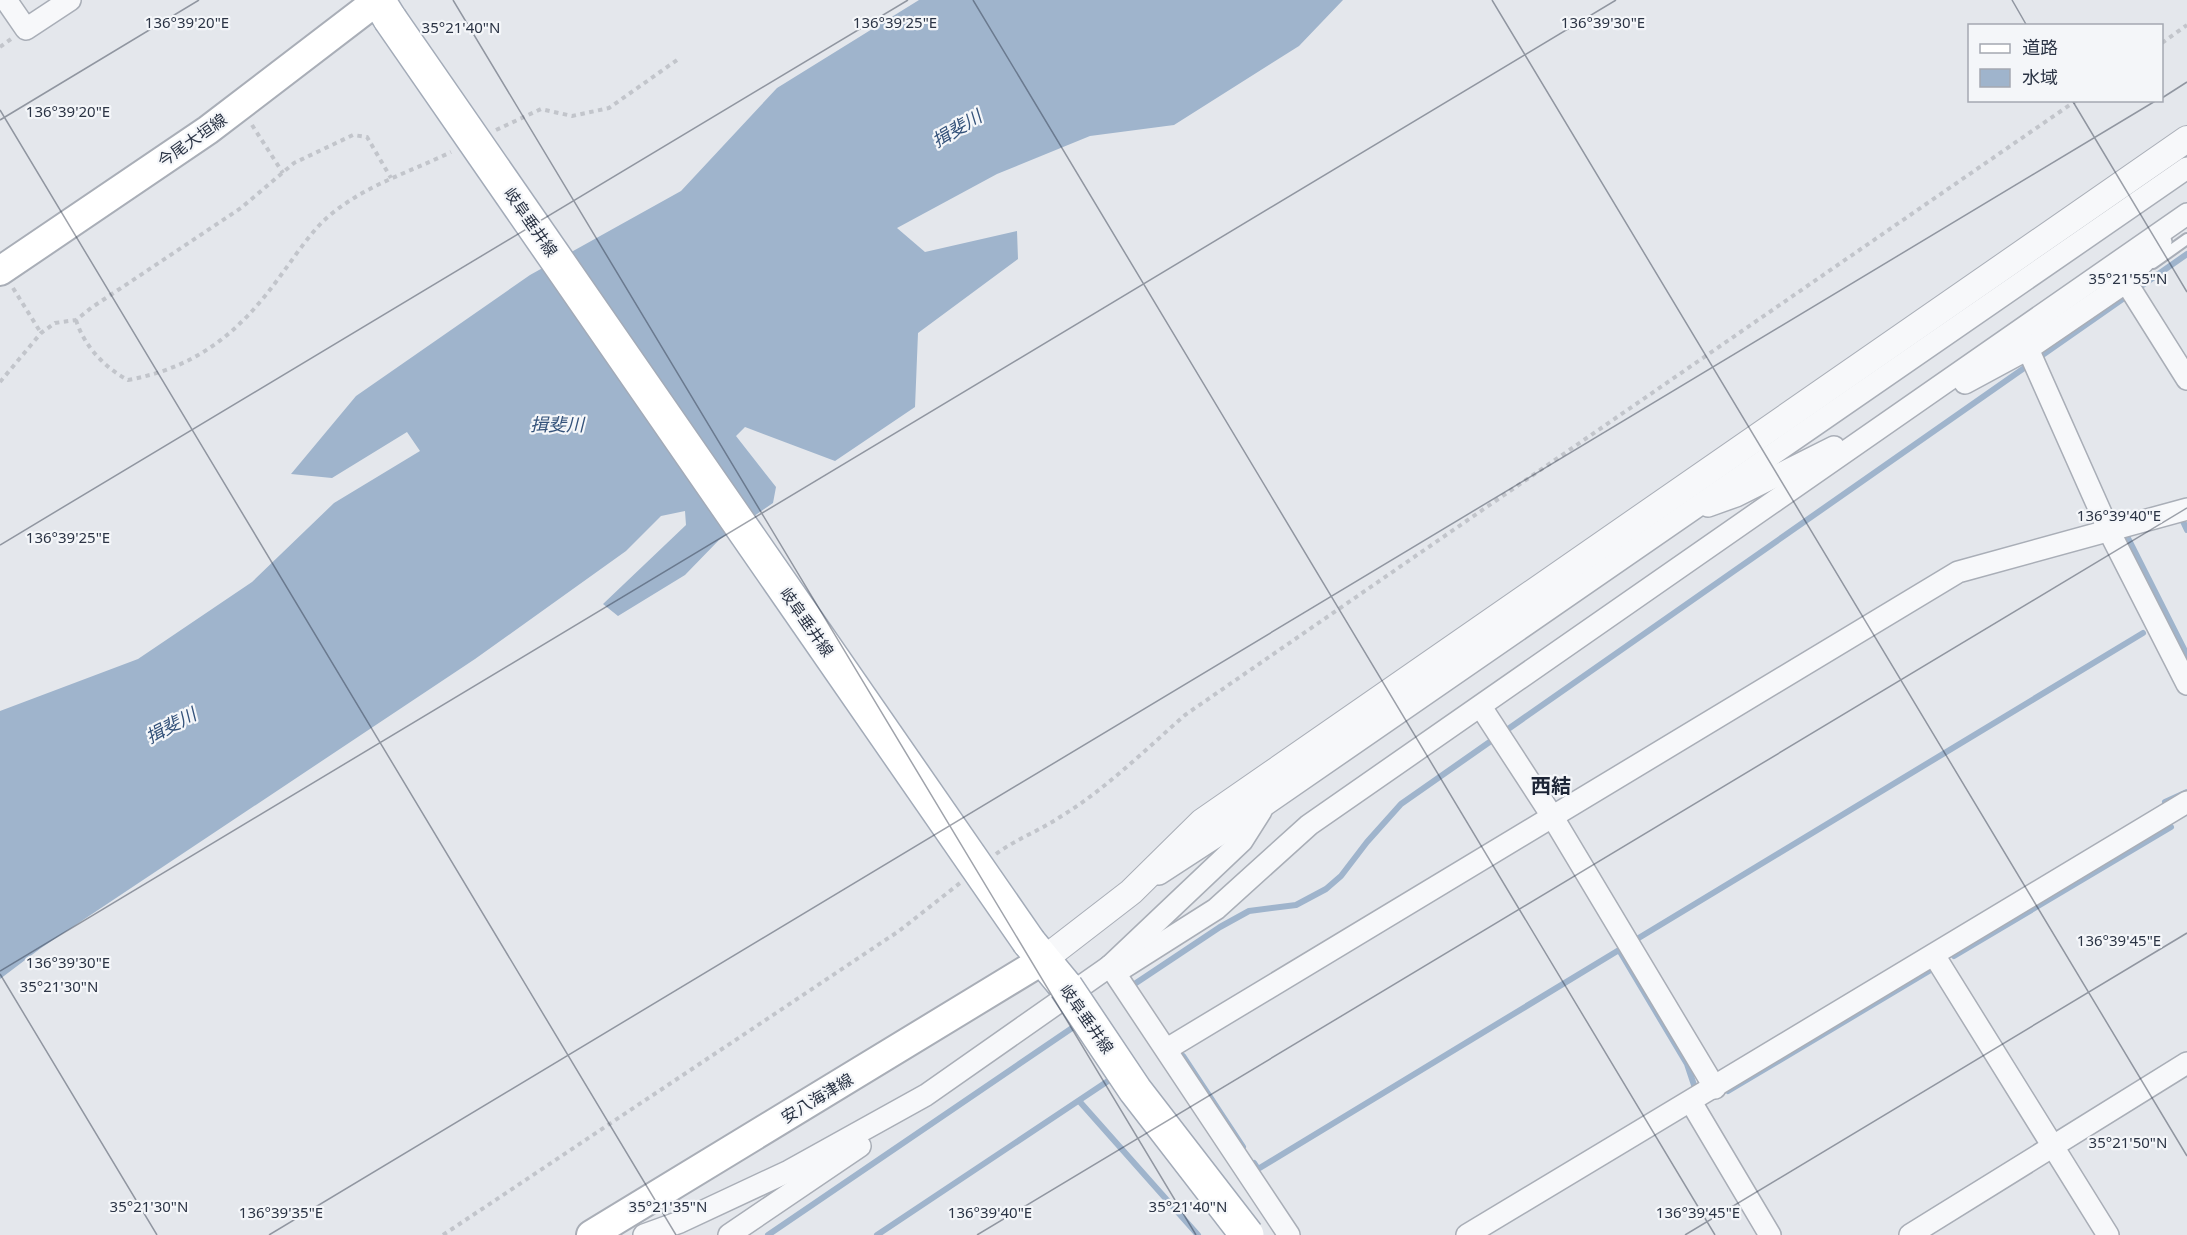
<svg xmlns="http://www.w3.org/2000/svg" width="2187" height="1235" font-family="'Noto Sans','Noto Sans JP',sans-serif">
  <rect width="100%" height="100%" fill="#e4e7ec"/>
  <!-- water -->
  <path fill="#9fb4cc" d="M919,0H1343L1299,46L1174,125L1090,136L997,174L897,228L925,252L1017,231L1018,259L918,333L915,407L835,461L745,427L736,436L776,487L773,503L719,540L685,575L618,616L603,604L686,525L685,511L661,516L626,551L475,659L41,948L0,979V711L138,659L252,582L334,503L420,451L407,432L332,478L291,474L356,396L530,275L681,191L777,88Z"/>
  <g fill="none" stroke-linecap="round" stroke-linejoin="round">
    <!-- stream -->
    <g stroke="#9fb4cc" stroke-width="6">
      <path d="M2181,517L2187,530"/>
      <path d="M2128,538L2187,655"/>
      <path d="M2165,802L2187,792"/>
      <path d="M1637,939L2143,633"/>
      <path d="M1954,956L2171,827"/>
      <path d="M1130,987L1220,927L1249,911L1296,905L1326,889L1341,876L1367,842L1401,804L2187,254"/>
      <path d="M1183,1056L1243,1147"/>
      <path d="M1728,1091L1929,971"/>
      <path d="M1080,1102L1198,1235"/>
      <path d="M1254,1163L1258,1169L1619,950L1687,1064L1694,1085"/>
      <path d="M768,1235L1078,1024"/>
      <path d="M877,1235L1114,1077"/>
    </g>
    <!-- service casing -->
    <g stroke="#a9aeb7" stroke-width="14">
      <path id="service" d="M2153,263L2187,239"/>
    </g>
    <!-- minor casing -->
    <g stroke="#a9aeb7" stroke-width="24">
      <g id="minor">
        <path d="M6,0L26,29L70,0"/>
        <path d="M2161,242L2126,282L2187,379"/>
        <path d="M2028,349L2109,531L2187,684"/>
        <path d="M1965,383L2028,349L2126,282"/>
        <path d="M1708,506L1736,496L1834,447"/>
        <path d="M1481,707L1552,816L1715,1088"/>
        <path d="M1159,874L1265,805L2187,168"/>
        <path d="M1934,955L2108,1235"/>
        <path d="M1110,966L1123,968L1216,909L1309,825L2187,214"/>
        <path d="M1110,966L1289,1235"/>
        <path d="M1167,1049L1958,572L2187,509"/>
        <path d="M1691,1102L1770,1235"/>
        <path d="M644,1235L680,1222L789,1171L926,1095L1110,966L1242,841L1261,811"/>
        <path d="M729,1235L860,1146"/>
        <path d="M1467,1235L2187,802"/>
        <path d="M1910,1235L2187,1063"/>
      </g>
    </g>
    <!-- tertiary casing -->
    <g stroke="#a9aeb7" stroke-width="28">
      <path id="tertiary" d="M1043,960L1131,892L1202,822L2187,139"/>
    </g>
    <!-- secondary casing -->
    <g stroke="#a9aeb7" stroke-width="32">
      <g id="secondary">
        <path d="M0,271L208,130L378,0"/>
        <path d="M591,1235L1043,960"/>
      </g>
    </g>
    <!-- primary casing -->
    <g stroke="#a3abb8" stroke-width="36">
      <g id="primary">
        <path d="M378,0L390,19"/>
        <path d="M1029,942L1066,987"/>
      </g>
    </g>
    <!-- path -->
    <g stroke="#c2c5cb" stroke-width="4" stroke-dasharray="4.5 4.5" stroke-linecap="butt">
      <path d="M2162,43L2187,25"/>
      <path d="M0,47L11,39"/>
      <path d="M252,125L283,173"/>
      <path d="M496,130L541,109L572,116L609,108L677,60"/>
      <path d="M13,288L41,333"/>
      <path d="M76,320C84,346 105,368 128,380C198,367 240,332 281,275C296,255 311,231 330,215C368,184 408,173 451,152"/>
      <path d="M0,382L41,333L55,323L76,320L91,308L241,208L294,163L353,135L367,137L391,178"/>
      <path d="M996,854C1016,839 1039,831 1060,817C1106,789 1145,750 1185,715L2077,100"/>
      <path d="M443,1235L899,931L960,883"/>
    </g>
    <!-- service -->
    <use href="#service" stroke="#f7f8fa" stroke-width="10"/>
    <!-- minor -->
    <use href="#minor" stroke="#f7f8fa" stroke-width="21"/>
    <!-- tertiary -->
    <use href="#tertiary" stroke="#f7f8fa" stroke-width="26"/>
    <!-- secondary -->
    <use href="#secondary" stroke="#fff" stroke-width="28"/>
    <!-- primary -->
    <use href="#primary" stroke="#fff" stroke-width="33"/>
    <!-- primary-bridge casing -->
    <g stroke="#a3abb8" stroke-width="36" stroke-linecap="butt">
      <g id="primary-bridge">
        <path d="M390,19L1029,942"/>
        <path d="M1066,987L1135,1090L1247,1235"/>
      </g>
    </g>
    <!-- primary-bridge -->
    <use href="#primary-bridge" stroke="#fff" stroke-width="33"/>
  </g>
  <!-- ticks -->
  <path fill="none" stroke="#2b3445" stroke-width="1.5" stroke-opacity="0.45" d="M453,0L1196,1235M973,0L1715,1235M1492,0L2187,1156M2012,0L2027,26M2162,98L2187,82M2072,100L2187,292M0,110L676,1235M0,120L199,0M0,545L908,0M0,971L1616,0M0,974L157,1235M269,1235L2157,100M977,1235L2187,508M1685,1235L2187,933"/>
  <g text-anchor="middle" stroke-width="4.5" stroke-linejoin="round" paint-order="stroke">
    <!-- street labels -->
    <g font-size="16" fill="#2b3445" stroke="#f4f6f9">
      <text transform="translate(192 140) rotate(-35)" y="6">今尾大垣線</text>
      <text transform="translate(531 222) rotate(55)" y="6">岐阜垂井線</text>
      <text transform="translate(807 622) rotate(55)" y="6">岐阜垂井線</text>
      <text transform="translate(1087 1019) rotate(55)" y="6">岐阜垂井線</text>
      <text transform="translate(817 1098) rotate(-31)" y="6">安八海津線</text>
    </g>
    <!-- water labels -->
    <g font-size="18" font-style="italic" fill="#34527a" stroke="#f4f6f9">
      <text transform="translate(957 129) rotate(-31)" y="6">揖斐川</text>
      <text x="557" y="431">揖斐川</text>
      <text transform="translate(171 726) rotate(-28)" y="6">揖斐川</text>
    </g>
    <!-- quarter labels -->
    <g font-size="20" font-weight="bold" fill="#1d2536" stroke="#f4f6f9">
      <text x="1551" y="793">西結</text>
    </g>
  </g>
  <g font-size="15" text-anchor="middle" fill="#2b3445" stroke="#f4f6f9" stroke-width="4.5" stroke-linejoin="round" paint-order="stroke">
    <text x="187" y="28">136°39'20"E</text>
    <text x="895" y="28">136°39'25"E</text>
    <text x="1603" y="28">136°39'30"E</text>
    <text x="461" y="33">35°21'40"N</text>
    <text x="68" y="117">136°39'20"E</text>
    <text x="2128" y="284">35°21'55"N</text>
    <text x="2119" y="521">136°39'40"E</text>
    <text x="68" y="543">136°39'25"E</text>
    <text x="2119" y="946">136°39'45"E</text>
    <text x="68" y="968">136°39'30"E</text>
    <text x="59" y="992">35°21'30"N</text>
    <text x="2128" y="1148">35°21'50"N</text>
    <text x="149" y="1212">35°21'30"N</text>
    <text x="668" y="1212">35°21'35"N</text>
    <text x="1188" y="1212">35°21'40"N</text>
    <text x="281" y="1218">136°39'35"E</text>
    <text x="990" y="1218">136°39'40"E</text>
    <text x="1698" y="1218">136°39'45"E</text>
  </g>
  <!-- legend -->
  <rect x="1968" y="24" width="195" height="78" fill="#f4f6f9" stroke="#a4a8b1" stroke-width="1.5"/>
  <rect x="1980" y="44" width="30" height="9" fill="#ffffff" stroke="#a4a8b1" stroke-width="1.5"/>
  <text x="2022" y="54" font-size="18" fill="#2b3445">道路</text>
  <rect x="1980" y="69" width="30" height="18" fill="#9fb4cc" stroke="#a4a8b1" stroke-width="1.5"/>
  <text x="2022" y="84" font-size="18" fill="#2b3445">水域</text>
</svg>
